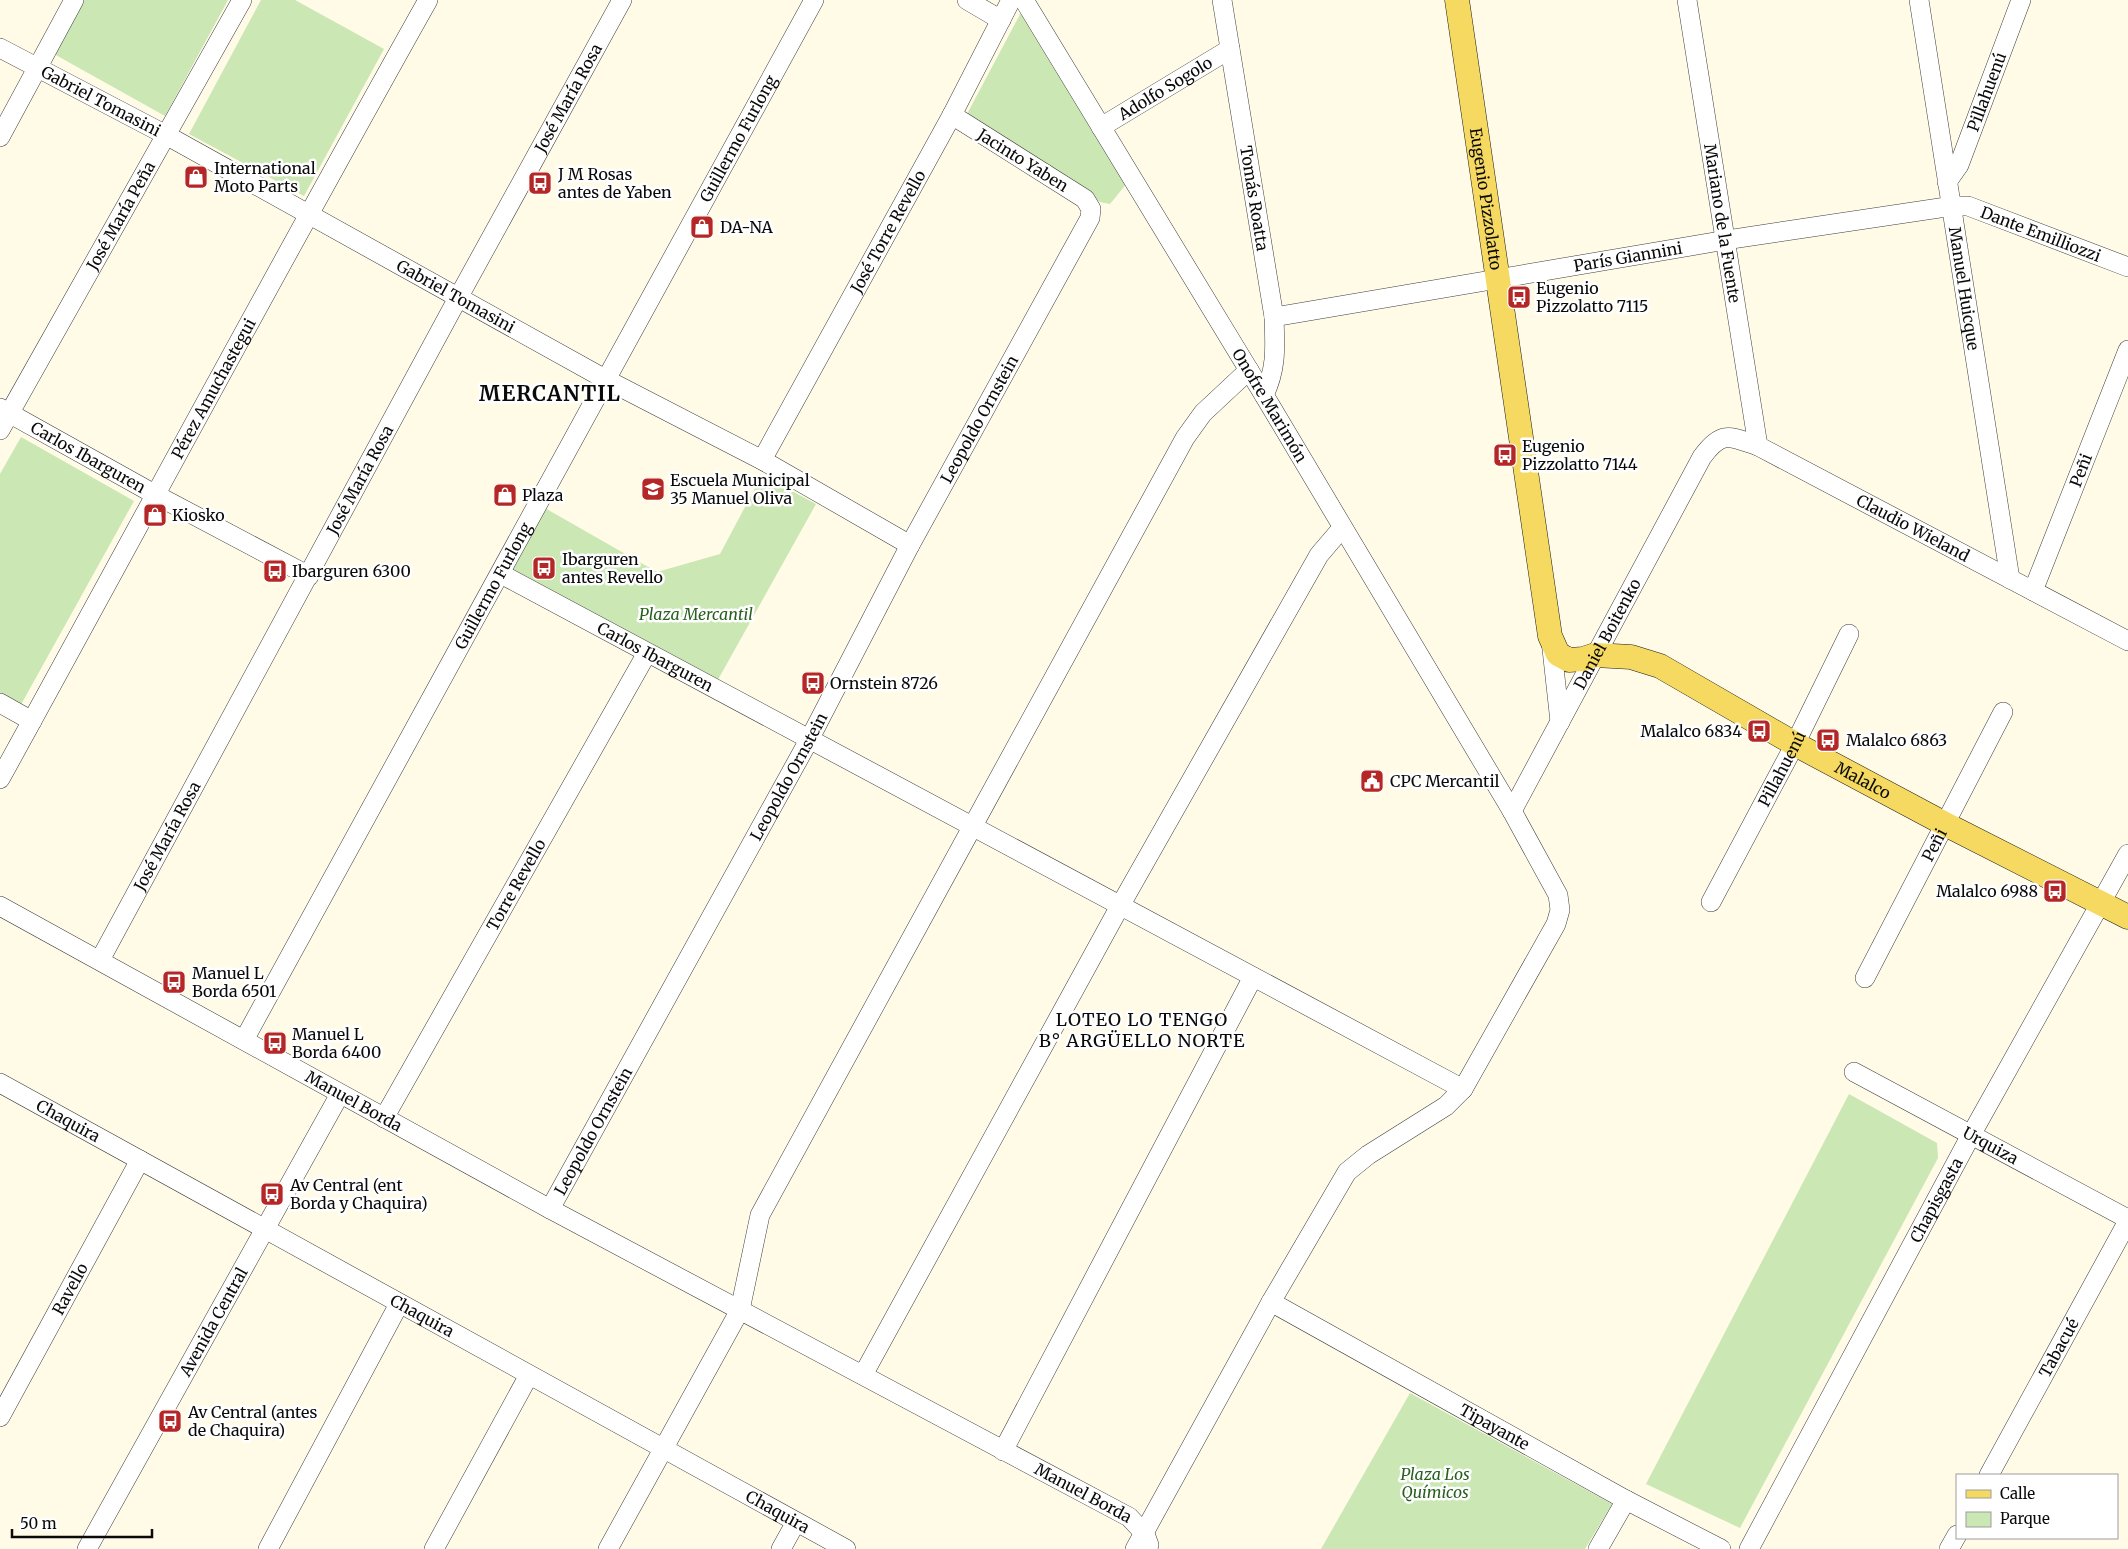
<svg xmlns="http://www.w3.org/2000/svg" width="2128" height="1549" font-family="Merriweather,serif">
  <rect width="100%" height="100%" fill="#fffbe7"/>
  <!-- green -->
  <g fill="#cbe7b3">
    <path d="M84,0H228L165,116L54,54Z"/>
    <path d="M261,0H295L384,49L304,196L189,134Z"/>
    <path d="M1026,3L1132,177L1110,204L1100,202L967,114Z"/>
    <path d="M21,437L134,501L18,710L0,700V474Z"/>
    <path d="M762,475L816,504L715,685L508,572L543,507L657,572L720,554Z"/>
    <path d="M1849,1094L1937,1143L1938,1158L1740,1528L1646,1484Z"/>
    <path d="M1410,1393L1612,1504L1585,1549H1321Z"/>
  </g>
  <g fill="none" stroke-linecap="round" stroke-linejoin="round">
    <!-- minor casing -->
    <g stroke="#3d3d3d" stroke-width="20">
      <g id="minor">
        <path d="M967,0L1001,20"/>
        <path id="s1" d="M1024,0L1264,395L1512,811L1558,895L1560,910L1556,924L1463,1089L1446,1106L1368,1155L1347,1172L1271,1302L1135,1549"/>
        <path id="s2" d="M1222,0L1274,317C1275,347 1277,368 1264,395"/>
        <path id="s3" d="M1687,0L1758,446"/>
        <path id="s4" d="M1919,0L2010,579"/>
        <path id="s5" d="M0,48L166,135L605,379L762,460L910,545"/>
        <path id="s6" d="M1101,127L1230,49"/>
        <path d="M0,137L74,0"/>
        <path id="s7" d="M1947,182L1959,165L2021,0"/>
        <path id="s8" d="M1274,317L1726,240L1953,206H1968L2128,267"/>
        <path id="s9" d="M0,408L156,495L309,576"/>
        <path id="s10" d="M0,430L242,0"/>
        <path id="s11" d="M762,460L952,115L1011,0"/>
        <path id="s12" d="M501,574L1463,1089"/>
        <path id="s13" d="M2033,591L2128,350"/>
        <path d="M1551,640L1560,722"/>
        <path d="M0,703L32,721"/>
        <path id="s14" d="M0,779C143,519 283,258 428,0"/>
        <path id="s15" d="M1512,811L1702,457C1722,430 1729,436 1758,446L2128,641"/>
        <path id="s16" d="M1711,902L1795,744L1849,634"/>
        <path id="s17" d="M0,906L550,1209L1129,1517L1145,1534L1149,1545"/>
        <path id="s18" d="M100,960L458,298L622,0"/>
        <path id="s19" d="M1865,978L2003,712"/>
        <path id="s20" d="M244,1040L814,0"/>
        <path id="s21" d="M1854,1072L2128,1219"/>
        <path id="s22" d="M0,1083L846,1549"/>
        <path id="s23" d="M384,1118L647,653"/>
        <path id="s24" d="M550,1209L809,740L910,545L1090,218L1091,209L1085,199L952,115"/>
        <path id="s25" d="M1271,1302L1626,1500L1721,1549"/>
        <path d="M863,1375L1120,906L1319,555L1342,528"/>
        <path id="s26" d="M0,1417L140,1160"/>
        <path d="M1003,1451L1253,977"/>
        <path id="s27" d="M1989,1475L2128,1221"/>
        <path id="s28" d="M87,1549L340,1094"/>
        <path d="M268,1549L399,1304"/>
        <path d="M434,1549L529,1375"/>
        <path d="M608,1549L740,1310L760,1215L1185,438L1203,413L1249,370"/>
        <path d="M781,1549L796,1522"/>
        <path d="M1598,1549L1626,1500"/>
        <path id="s29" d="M1749,1549L1971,1135L2128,854"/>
        <path d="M1949,1549L1957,1535"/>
      </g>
    </g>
    <!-- major casing -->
    <g stroke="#1b1b1b" stroke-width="25">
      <g id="major">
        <path id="s30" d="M1457,0L1550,636L1558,654L1569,660L1583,659L1595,655L1631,657L1660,666L1795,744L1945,824L2128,917"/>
      </g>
    </g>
    <!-- minor -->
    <use href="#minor" stroke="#fff" stroke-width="19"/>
    <!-- major -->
    <use href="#major" stroke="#f6d960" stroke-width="24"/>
  </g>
  <!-- icons -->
  <defs>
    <g id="shop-square" transform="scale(1.25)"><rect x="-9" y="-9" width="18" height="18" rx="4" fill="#b52726" stroke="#fff"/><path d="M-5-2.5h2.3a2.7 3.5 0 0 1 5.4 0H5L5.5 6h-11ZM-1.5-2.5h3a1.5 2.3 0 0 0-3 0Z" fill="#fff"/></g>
    <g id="bus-square" transform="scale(1.25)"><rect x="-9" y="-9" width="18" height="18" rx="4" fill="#b52726" stroke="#fff"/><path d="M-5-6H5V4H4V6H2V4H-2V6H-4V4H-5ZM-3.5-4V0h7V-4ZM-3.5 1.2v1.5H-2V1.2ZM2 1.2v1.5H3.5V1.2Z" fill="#fff"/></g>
    <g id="school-square" transform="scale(1.25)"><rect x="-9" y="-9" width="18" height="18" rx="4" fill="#b52726" stroke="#fff"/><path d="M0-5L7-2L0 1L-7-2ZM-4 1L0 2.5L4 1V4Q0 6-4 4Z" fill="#fff"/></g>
    <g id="civic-square" transform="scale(1.25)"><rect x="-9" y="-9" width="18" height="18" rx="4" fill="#b52726" stroke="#fff"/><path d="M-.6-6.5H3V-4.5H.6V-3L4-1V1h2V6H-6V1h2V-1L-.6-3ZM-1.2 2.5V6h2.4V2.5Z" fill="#fff"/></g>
  </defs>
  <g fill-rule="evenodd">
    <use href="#shop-square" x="196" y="177"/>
    <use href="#bus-square" x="540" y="183"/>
    <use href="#shop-square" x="702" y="227"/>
    <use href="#bus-square" x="1519" y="297"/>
    <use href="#bus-square" x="1505" y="455"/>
    <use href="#school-square" x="653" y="489"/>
    <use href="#shop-square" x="505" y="495"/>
    <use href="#shop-square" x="155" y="515"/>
    <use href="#bus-square" x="544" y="568"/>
    <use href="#bus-square" x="275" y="571"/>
    <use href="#bus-square" x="813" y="683"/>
    <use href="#bus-square" x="1759" y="731"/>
    <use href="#bus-square" x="1828" y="740"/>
    <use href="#civic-square" x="1372" y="781"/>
    <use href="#bus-square" x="2055" y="891"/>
    <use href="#bus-square" x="174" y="982"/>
    <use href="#bus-square" x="275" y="1043"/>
    <use href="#bus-square" x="272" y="1194"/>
    <use href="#bus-square" x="170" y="1421"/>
  </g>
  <g text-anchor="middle" stroke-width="5" stroke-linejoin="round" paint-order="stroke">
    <!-- street labels -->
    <g font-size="16" fill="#0a0a0a" stroke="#fff">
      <text dy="6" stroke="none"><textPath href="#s6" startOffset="75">Adolfo Sogolo</textPath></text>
      <text dy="6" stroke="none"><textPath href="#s7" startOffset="99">Pillahuenú</textPath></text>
      <text dy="6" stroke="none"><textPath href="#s18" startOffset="981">José María Rosa</textPath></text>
      <text dy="6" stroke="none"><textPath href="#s5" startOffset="114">Gabriel Tomasini</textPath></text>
      <text dy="6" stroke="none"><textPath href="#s20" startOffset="1028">Guillermo Furlong</textPath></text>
      <text transform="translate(1023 160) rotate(32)" y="6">Jacinto Yaben</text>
      <text dy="6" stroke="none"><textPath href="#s2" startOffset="201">Tomás Roatta</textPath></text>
      <text dy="6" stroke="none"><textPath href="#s30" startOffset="201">Eugenio Pizzolatto</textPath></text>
      <text dy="6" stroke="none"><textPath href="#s10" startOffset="246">José María Peña</textPath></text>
      <text dy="6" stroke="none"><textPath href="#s3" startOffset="226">Mariano de la Fuente</textPath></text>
      <text dy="6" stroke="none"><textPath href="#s11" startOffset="261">José Torre Revello</textPath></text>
      <text dy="6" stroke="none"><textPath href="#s8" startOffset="781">Dante Emilliozzi</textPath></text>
      <text dy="6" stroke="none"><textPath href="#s8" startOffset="359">París Giannini</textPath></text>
      <text dy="6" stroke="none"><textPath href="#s4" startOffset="292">Manuel Huicque</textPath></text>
      <text dy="6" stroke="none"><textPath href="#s5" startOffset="519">Gabriel Tomasini</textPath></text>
      <text dy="6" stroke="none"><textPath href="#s14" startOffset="445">Pérez Amuchastegui</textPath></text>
      <text dy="6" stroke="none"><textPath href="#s1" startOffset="474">Onofre Marimón</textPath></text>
      <text dy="6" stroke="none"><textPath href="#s24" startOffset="899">Leopoldo Ornstein</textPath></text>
      <text dy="6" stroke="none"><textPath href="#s9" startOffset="101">Carlos Ibarguren</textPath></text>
      <text dy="6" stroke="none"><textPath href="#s13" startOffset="130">Peñi</textPath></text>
      <text dy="6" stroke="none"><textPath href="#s18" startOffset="546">José María Rosa</textPath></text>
      <text dy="6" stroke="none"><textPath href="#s15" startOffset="642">Claudio Wieland</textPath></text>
      <text dy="6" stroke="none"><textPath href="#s20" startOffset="518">Guillermo Furlong</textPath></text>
      <text dy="6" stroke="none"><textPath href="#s15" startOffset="201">Daniel Boitenko</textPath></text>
      <text dy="6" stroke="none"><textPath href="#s12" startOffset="175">Carlos Ibarguren</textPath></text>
      <text dy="6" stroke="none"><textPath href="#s16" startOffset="151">Pillahuenú</textPath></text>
      <text dy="6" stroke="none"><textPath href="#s24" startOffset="494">Leopoldo Ornstein</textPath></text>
      <text dy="6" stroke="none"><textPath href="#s30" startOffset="1001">Malalco</textPath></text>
      <text dy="6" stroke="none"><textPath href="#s18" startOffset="141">José María Rosa</textPath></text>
      <text dy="6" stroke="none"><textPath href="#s19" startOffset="150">Peñi</textPath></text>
      <text dy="6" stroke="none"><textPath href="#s23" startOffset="268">Torre Revello</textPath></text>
      <text dy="6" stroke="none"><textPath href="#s17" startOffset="404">Manuel Borda</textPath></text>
      <text dy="6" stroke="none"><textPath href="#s22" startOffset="78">Chaquira</textPath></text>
      <text dy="6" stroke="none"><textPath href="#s24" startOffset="89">Leopoldo Ornstein</textPath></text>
      <text dy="6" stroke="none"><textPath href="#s21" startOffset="155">Urquiza</textPath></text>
      <text dy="6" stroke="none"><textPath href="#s29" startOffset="396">Chapisgasta</textPath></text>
      <text dy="6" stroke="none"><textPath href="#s26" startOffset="146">Ravello</textPath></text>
      <text dy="6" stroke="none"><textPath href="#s22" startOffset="482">Chaquira</textPath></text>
      <text dy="6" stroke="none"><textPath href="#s28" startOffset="260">Avenida Central</textPath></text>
      <text dy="6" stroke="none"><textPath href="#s27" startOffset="145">Tabacué</textPath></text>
      <text dy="6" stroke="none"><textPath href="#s25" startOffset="256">Tipayante</textPath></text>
      <text dy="6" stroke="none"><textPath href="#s17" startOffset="1232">Manuel Borda</textPath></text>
      <text dy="6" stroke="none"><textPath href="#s22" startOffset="888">Chaquira</textPath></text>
    </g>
    <!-- poi labels -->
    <g font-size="16" fill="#0a0a0a" stroke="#fff" text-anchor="start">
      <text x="214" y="174">International<tspan x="214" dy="18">Moto Parts</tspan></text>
      <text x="558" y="180">J M Rosas<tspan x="558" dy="18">antes de Yaben</tspan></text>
      <text x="720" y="233">DA-NA</text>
      <text x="1536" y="294">Eugenio<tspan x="1536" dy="18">Pizzolatto 7115</tspan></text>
      <text x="1522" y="452">Eugenio<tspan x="1522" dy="18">Pizzolatto 7144</tspan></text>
      <text x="670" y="486">Escuela Municipal<tspan x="670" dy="18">35 Manuel Oliva</tspan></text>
      <text x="522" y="501">Plaza</text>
      <text x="172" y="521">Kiosko</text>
      <text x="562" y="565">Ibarguren<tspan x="562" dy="18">antes Revello</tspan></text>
      <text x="292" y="577">Ibarguren 6300</text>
      <text x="830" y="689">Ornstein 8726</text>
      <text x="1742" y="737" text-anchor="end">Malalco 6834</text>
      <text x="1846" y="746">Malalco 6863</text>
      <text x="1390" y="787">CPC Mercantil</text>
      <text x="2038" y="897" text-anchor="end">Malalco 6988</text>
      <text x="192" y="979">Manuel L<tspan x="192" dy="18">Borda 6501</tspan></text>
      <text x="292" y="1040">Manuel L<tspan x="292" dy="18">Borda 6400</tspan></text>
      <text x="290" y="1191">Av Central (ent<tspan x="290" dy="18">Borda y Chaquira)</tspan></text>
      <text x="188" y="1418">Av Central (antes<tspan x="188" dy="18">de Chaquira)</tspan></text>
    </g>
    <!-- park labels -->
    <g font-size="16" font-style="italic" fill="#275f1d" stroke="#fff">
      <text x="696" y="620">Plaza Mercantil</text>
      <text x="1435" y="1480">Plaza Los<tspan x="1435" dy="18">Químicos</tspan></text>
    </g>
    <!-- neighbourhood labels -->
    <g font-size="18" letter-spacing="1" fill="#0a0a0a" stroke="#fff">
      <text x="1142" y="1026">LOTEO LO TENGO<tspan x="1142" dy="21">B° ARGÜELLO NORTE</tspan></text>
    </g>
    <!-- district labels -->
    <g font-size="21" font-weight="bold" letter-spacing="1" fill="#0a0a0a" stroke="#fff">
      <text x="550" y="401">MERCANTIL</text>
    </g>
  </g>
  <!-- legend -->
  <rect x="1956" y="1474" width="162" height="65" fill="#ffffff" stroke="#9d9d9d"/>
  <rect x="1966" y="1490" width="25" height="8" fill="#f6d960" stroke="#9d9d9d"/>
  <text x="2000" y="1499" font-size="15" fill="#0a0a0a">Calle</text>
  <rect x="1966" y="1512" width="25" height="15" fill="#cbe7b3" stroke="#9d9d9d"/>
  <text x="2000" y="1524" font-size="15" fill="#0a0a0a">Parque</text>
  <!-- scale -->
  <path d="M12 1529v8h140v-8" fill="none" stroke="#0a0a0a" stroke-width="2.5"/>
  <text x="20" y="1529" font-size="15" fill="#0a0a0a" stroke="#ffffff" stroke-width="4" paint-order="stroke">50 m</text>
</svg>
